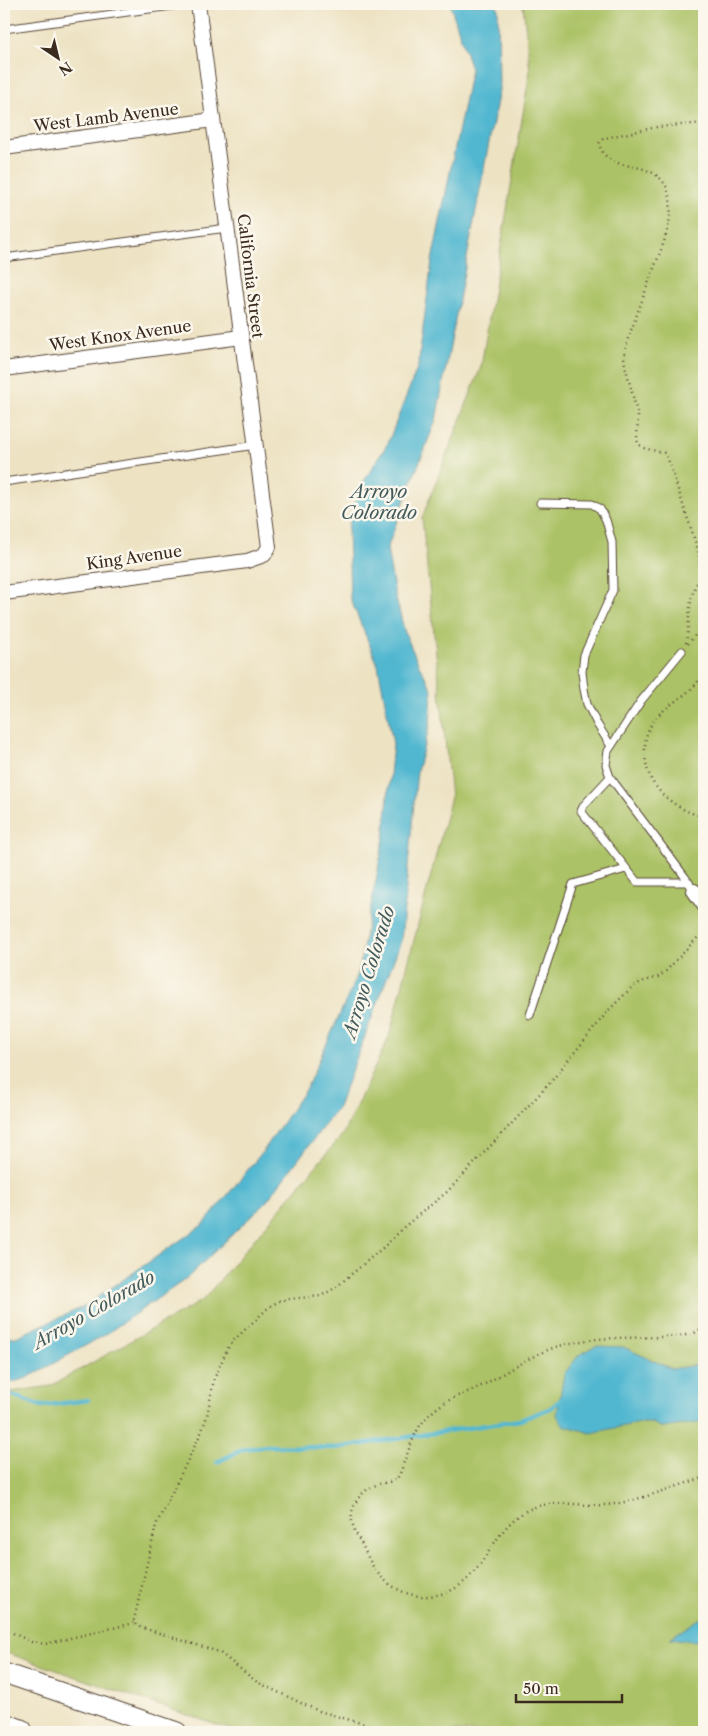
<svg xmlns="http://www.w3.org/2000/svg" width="708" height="1736" font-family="'Libre Caslon Text',serif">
  <rect width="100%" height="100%" fill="#fbf7ec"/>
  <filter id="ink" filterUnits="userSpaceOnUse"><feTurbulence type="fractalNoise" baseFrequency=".02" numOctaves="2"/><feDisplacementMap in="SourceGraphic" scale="10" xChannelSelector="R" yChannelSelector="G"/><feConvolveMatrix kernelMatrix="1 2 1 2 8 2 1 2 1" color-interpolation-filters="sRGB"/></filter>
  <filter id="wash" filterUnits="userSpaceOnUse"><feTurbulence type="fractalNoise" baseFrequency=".0096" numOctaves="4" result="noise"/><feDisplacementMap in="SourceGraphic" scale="20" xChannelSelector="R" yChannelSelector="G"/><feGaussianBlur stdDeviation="1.12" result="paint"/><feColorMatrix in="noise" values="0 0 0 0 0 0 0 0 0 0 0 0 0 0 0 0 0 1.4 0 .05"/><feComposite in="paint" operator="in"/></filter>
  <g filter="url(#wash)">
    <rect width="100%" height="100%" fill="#ede2c2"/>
    <!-- green -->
    <path fill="#acc266" stroke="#747642" d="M523,4H704V1732H237L4,1652V1393L51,1386L203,1300L343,1134L389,1037L451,797L422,518L481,367L530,71Z"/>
    <!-- water -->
    <g fill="#51b7d0" stroke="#467077">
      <path d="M450,4H496L498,9L499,90L436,420L405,499L387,549L395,595L405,633L419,665L432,689L430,724L417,771L401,941L338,1107L266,1202L186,1279L103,1336L27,1378L4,1385V1338L16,1337L85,1306L204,1224L264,1150L307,1087L358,974L384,838L393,744L378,665L350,598L348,528L357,492L388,443L418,366L432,261L471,69Z"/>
      <path d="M596,1346L623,1347L672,1369L697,1365L704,1361V1422L663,1428L652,1423H639L591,1433L563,1425L557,1415L564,1374L579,1355Z"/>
      <path d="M704,1616V1639L693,1641L670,1638Z"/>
    </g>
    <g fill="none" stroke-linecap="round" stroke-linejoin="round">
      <!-- stream -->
      <g stroke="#51b7d0" stroke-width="4.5">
        <path d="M4,1392L41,1406L88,1400"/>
        <path d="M217,1462L244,1449L267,1446L336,1448L520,1420L551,1408L563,1398"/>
      </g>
    </g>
  </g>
  <g filter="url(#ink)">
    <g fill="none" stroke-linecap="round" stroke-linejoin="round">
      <!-- lane casing -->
      <g stroke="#564637" stroke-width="9">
        <g id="lane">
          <path d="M4,29L186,4"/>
          <path d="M4,258L227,228"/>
          <path d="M4,482L256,445"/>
          <path d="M540,503L592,504L600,509L606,520L612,542L613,590L584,655L582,672L584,689L587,704L597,724L611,746"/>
          <path d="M682,651L641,701L608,751L606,765L610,777L685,877L694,891"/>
          <path d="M610,777L584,805L581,811L637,882H689"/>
          <path d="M530,1015L573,884L626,869"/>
        </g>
      </g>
      <!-- street casing -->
      <g stroke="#564637" stroke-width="16">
        <g id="street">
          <path d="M4,148L213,120"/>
          <path d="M4,369L241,337"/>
          <path d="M4,593L247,561L264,555L269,547L198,4"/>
          <path d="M694,891L704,905"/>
        </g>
      </g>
      <!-- secondary casing -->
      <g stroke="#564637" stroke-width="21">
        <path id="secondary" d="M4,1673L177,1732"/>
      </g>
      <!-- highway casing -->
      <g stroke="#564637" stroke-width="27">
        <path id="highway" d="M4,1726L20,1732"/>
      </g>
      <!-- path -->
      <g stroke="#564637" stroke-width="2.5" stroke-dasharray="1 4" stroke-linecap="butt">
        <path d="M700,577L699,553L668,459L664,453L644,448L638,444L637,439L638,416L625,365L624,357L628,338C636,318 643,297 651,276C660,251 677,218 668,191C664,178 652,171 640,168C623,164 605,164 599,144L601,140L605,138L657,127L704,123"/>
        <path d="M686,643C691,620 686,592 704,573"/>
        <path d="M688,644L704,624"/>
        <path d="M704,673C685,706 642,707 645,754C646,767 649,779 658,789C667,801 689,815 704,816"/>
        <path d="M704,1327L693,1334L687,1335C646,1340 603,1334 563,1345C535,1352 509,1371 483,1385C470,1392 454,1396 441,1405C419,1421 415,1433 406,1457C403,1463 402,1471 398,1477C394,1483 385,1482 379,1484C368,1487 358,1496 354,1506C348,1520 355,1531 361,1543C365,1550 368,1558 372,1565C384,1585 407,1598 429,1596C483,1592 486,1533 526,1511C554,1496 585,1509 614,1504C645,1499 674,1486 704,1478"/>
        <path d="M4,1629L32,1642L45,1644L134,1623"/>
        <path d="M392,1732L319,1711L301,1703L257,1682L219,1652L137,1626L134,1620L156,1525L201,1433L207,1416L214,1379L226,1352L231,1343L269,1307L279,1301L289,1299L321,1296L335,1288L385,1246L405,1226L447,1192L549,1084L608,1011L632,987L641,982L658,977L665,972L698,937"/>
      </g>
      <!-- lane -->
      <use href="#lane" stroke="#fff" stroke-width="7"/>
      <!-- street -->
      <use href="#street" stroke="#fff" stroke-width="14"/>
      <!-- secondary -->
      <use href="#secondary" stroke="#fff" stroke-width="19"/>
      <!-- highway -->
      <use href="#highway" stroke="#fff" stroke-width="25"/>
    </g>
  </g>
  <g text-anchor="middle" stroke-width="5" stroke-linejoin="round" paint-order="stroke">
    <!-- street labels -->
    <g font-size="16" fill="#3b2a1e" stroke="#fbf7ec">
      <text transform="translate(106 117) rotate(-7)" y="6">West Lamb Avenue</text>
      <text transform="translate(251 276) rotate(83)" y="6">California Street</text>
      <text transform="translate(120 335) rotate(-8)" y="6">West Knox Avenue</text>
      <text transform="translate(134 557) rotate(-8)" y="6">King Avenue</text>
    </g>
    <!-- water labels -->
    <g font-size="18" font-style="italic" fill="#435b5c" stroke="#fbf7ec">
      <text x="379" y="498">Arroyo<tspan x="379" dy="21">Colorado</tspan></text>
      <text transform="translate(369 972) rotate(-73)" y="6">Arroyo Colorado</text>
      <text transform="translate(94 1310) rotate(-30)" y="6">Arroyo Colorado</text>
    </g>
  </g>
  <!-- margin -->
  <rect width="708" height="1736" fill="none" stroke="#fbf7ec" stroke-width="20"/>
  <!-- north arrow -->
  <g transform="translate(58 58) rotate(145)" stroke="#fbf7ec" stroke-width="4" paint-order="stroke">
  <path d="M0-4L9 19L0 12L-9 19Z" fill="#3b2a1e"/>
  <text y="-8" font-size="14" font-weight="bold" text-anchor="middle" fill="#3b2a1e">N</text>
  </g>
  <!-- scale -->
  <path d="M516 1694v8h106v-8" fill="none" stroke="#3b2a1e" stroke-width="2.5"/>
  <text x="523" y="1694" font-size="15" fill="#3b2a1e" stroke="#fbf7ec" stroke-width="4" paint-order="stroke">50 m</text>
</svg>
